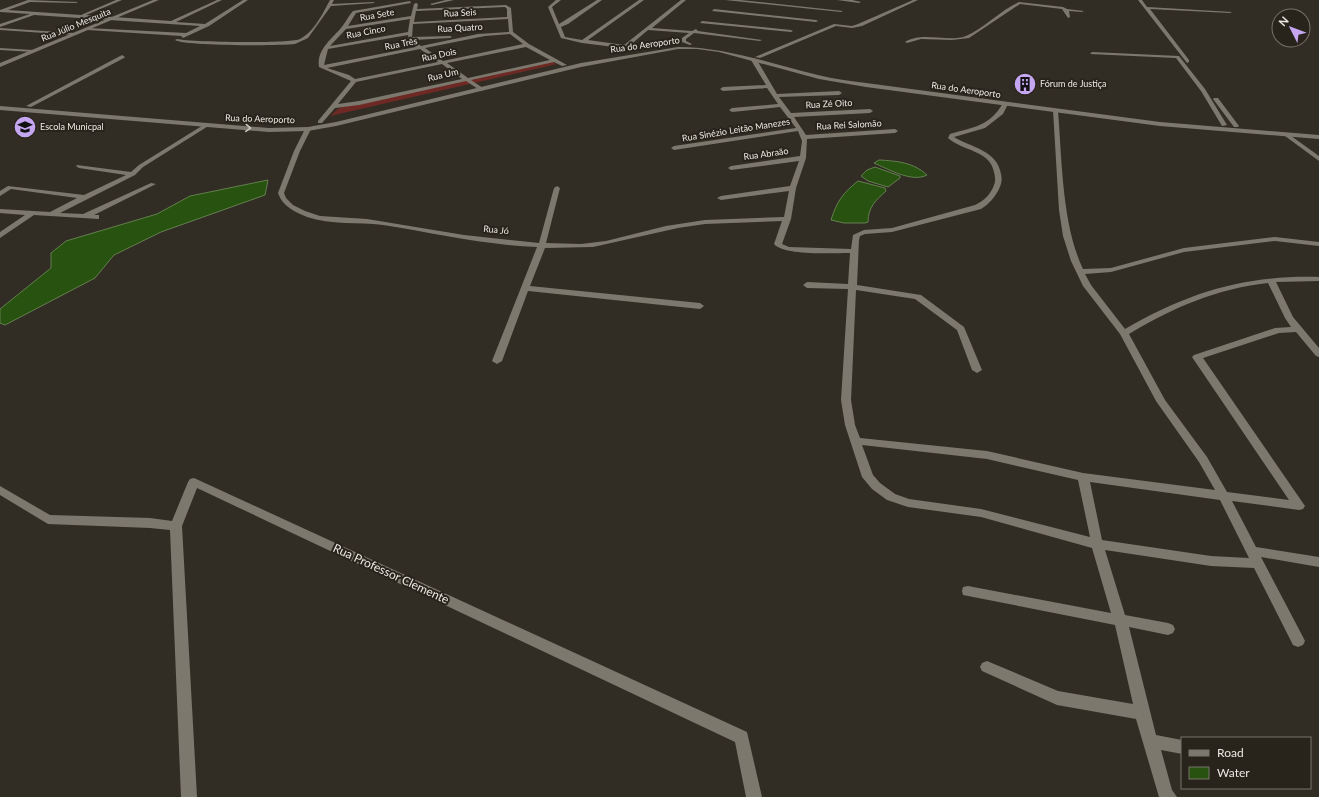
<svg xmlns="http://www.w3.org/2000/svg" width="1319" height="797" font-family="Lato,sans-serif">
  <rect width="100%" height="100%" fill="#322d24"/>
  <!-- green -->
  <path fill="#6f2925" d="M550,61L557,64L330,116L339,108Z"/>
  <!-- water -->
  <g fill="#28520f" stroke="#637f4f">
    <path d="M879,160C896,161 913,162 927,175C912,183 888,169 874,163Z"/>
    <path d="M875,167L900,176V178L888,187L868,181L861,176L867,170Z"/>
    <path d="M268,180L265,195L161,232L114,255L95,278L5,325L0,323V309L51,268V253L66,241L157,214L190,196Z"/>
    <path d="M858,181L885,188L886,191C876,200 868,207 868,222L865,223H844L831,220C837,201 843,193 858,181Z"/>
  </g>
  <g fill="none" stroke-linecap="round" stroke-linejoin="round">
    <!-- street -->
    <g fill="#7d786e" fill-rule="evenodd">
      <path d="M28,0L78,2L76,3L30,2L8,10L81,15L116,0H122L86,15L171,21L217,0H222L176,22L205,24L243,0H248L209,26L183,38L181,36L88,30L86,29L88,28L186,33L200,26L34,15L0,27V24L30,14L0,12V10Z"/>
      <path d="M330,0H334L332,4L373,2L375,3L331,6L308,38L295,44C279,46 184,46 175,40L177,39C189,42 291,44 300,39C314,32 323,13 330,0Z"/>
      <path d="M446,0H454L432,5L430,4Z"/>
      <path d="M556,0H561L552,7L559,24L597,0H602L568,24L561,27L565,37L582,40L639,0H644L588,40L624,45L681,0H686L652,28L692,31L696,29L698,31L762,40L760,41L694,33L686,39V41L692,44L690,45L682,42V38L689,33L648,30L628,47L622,48L582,43L561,38L548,7Z"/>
      <path d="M725,0H740L843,11L841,12Z"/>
      <path d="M837,0H852L861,2L859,3Z"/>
      <path d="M913,0H918L862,26L852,28L836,26L760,58L755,57L834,24L852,26L858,24Z"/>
      <path d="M1138,0H1142L1147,7L1232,12L1230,13L1150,9L1189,60V62L1187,63Z"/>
      <path d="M410,1L411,3L356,13L348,26L411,16L414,4L416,3L418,4L417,9L506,5L511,8L513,32L529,44L567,65L562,66L554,62L471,80L483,88V90L481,91L466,81L359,105L335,108L322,123H318V121L351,81L319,67C316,48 335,37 344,24C347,20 349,15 353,11ZM505,7L507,9V17L414,22L416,11ZM410,19L408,32L330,46L346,29ZM508,19L509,32L478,34L421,46L413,40L450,38L452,37L450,36L412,37L413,24ZM510,34L523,44L443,61L425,48L485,36ZM408,35L409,42L416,47L324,65L328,49ZM526,47L550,60L468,78L447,63ZM420,49L438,62L355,79L349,75L327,68ZM442,64L462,79L359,101L338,104L356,82Z"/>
      <path d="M1019,2L1063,7L1067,9L1084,11L1082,12L1069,11L1070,17L1068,18L1062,9L1020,4L969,38L952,40L921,39L907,43L905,42C923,31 947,43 966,36C984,28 1001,10 1019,2Z"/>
      <path d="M714,9L816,20L818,21L816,22L712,11Z"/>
      <path d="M702,21L791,30L793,31L791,32L700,23Z"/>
      <path d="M0,28L74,33L76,34L74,35L0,30Z"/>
      <path d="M0,48L33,50L35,51L33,52L0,50Z"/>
      <path d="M1092,52L1179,56L1205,89L1227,125L1222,126L1201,91L1176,58L1090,54Z"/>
      <path d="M122,55L125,57L124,58L31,107L26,106Z"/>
      <path d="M754,58L757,60L777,94L839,91L842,93L839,95L779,97L791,113L870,109L873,111L870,113L794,117L806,135L895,129L898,131L895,133L807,139L806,158L796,188L791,219L782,244L789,247L851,249L853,235L864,230L892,228L975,205C984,201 991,194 994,185C996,181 995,177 994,172C990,150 962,151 948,138L950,134C974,127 990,126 1003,103L1008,104L1003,114L985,128L954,137C972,148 997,150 1001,174C1002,179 1002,183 999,189C995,197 989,204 981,209L892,232L865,234L860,236L859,240L857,285L921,295L964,327L982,370L977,373L972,370L957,330L915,299L856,290L851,400L855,425L860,438L987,451L1083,473L1215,490L1199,462L1156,401L1120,334L1083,286L1071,261L1063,236L1059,210L1053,110L1058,111C1062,160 1062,225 1083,269L1111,268L1184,248L1275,237L1319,242V246L1275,241L1184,252L1111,272L1085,274L1091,285L1125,329C1189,292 1245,275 1319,277V281L1276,282L1293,317L1319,348V357L1316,356L1296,332L1279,333L1203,358L1305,506L1303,509L1299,510L1232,501L1256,547L1319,557V567L1261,557L1303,637L1305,641L1303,645L1298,647L1293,645L1254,568L1211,566L1105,550L1125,615L1168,623L1173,625L1175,629L1173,633L1168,635L1129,627L1156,735L1182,740V754L1161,750L1172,790L1177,797H1159L1136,719L1057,705L982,671L980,667L982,663L987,661L1058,691L1133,704L1115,625L968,596L963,595L962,591L963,587L968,586L1111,613L1092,548L981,517L908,507L887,500L872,489L862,477L845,425L841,400L848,289L807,288L803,285L807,282L848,284L850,253C834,253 784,256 774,244L782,221L705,224L678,228L593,247L545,248L530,286L700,303L704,306L700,309L528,291L502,361L497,364L492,361L537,247C485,245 434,233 383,225C358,222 331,225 307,217C295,212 282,206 278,193L294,151L305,129L308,127L311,129L300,151L284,193L286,198L293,205L305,211L320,216L367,219L464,235L539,243L554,188L557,186L560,188L546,243L581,244L606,241L666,226L705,220L784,217L789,191L721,200L717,198L721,196L790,186L799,161L731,170L728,168L731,166L800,156L802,141L798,131L674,150L671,148L674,146L796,128L780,107L732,112L729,110L732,108L778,104L767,88L723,91L720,89L723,87L766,85L751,60ZM1268,283L1285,318L1291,327L1275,328L1194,355L1192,357L1289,500L1227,492L1207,457L1165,400L1129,334C1174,307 1216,289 1268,283ZM862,445L987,459L1078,480L1090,537L981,509L909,499L895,494L880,483L873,475ZM1090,482L1220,500L1249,558L1211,556L1102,540Z"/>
      <path d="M1214,98H1218L1239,126L1238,127H1234L1213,99Z"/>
      <path d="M205,124L210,125L143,167L135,175L60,213L83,214L151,183L156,184L94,215H99V219L34,215L0,238V232L25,215L0,213V209L50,212L77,198L11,189L0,196V191L8,186L84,195L126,175L79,168L76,166L77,165L131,172L139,165Z"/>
      <path d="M1287,133L1319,156V161L1285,136V134Z"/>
      <path d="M194,478L747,732L762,797H746L735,742L197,488L182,526L197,797H181L170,530L150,528L48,524L0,495V486L50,515L150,518L172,521L188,482L190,479Z"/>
    </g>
    <!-- secondary -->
    <g fill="#7d786e" fill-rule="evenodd">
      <path d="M153,0H159L0,67V63Z"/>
      <path d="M678,47C726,47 771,64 818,75C834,79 850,81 866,83L1160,122L1319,135V139L1160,126L866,87L819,79L719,52L697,49H678L581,67L336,126L308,131L269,132L0,110V106L269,128L308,127L336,122L581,63Z"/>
    </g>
  </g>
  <!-- one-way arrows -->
  <defs><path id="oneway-chevron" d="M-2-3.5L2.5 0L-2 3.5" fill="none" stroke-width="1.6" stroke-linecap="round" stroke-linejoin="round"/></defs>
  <use stroke="#cbc7c0" href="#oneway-chevron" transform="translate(248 128) rotate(4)"/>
  <!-- icons -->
  <defs>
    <g id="building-disc" transform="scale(1.15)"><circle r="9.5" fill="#c5a7f1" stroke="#28231b"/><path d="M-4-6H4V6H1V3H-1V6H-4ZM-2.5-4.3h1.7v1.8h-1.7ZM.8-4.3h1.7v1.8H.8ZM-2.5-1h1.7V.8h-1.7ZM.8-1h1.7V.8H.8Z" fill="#111"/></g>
    <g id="school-disc" transform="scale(1.15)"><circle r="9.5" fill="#c5a7f1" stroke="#28231b"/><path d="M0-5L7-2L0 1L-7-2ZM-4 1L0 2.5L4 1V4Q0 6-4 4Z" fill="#111"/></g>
  </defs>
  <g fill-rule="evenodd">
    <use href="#building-disc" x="1025" y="84"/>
    <use href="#school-disc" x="25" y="127"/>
  </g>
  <g text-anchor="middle" stroke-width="4" stroke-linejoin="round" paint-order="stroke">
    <!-- far-street labels -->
    <g font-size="9" fill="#ece9e3" stroke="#28231b">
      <text transform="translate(460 13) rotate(-3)" y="3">Rua Seis</text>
      <text transform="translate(377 15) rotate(-10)" y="3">Rua Sete</text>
      <text transform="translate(76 25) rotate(-22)" y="3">Rua Júlio Mesquita</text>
      <text transform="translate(460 28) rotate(-3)" y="3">Rua Quatro</text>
      <text transform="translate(366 32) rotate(-11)" y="3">Rua Cinco</text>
      <text transform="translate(401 44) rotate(-11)" y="3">Rua Três</text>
      <text transform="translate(645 45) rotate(-8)" y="3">Rua do Aeroporto</text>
      <text transform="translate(439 55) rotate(-12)" y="3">Rua Dois</text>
      <text transform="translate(443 75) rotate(-13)" y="3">Rua Um</text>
      <text transform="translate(966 90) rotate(8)" y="3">Rua do Aeroporto</text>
      <text transform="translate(829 104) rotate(-3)" y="3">Rua Zé Oito</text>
      <text transform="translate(260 119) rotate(2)" y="3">Rua do Aeroporto</text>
      <text transform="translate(849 125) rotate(-3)" y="3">Rua Rei Salomão</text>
      <text transform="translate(736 130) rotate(-9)" y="3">Rua Sinézio Leitão Manezes</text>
      <text transform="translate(766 154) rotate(-8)" y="3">Rua Abraão</text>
      <text transform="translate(496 230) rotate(6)" y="3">Rua Jó</text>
    </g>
    <!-- far-poi labels -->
    <g font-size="9" fill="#ece9e3" stroke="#28231b" text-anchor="start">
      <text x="1040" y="87">Fórum de Justiça</text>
      <text x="40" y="130">Escola Municpal</text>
    </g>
    <!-- near-street labels -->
    <g font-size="12" fill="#ece9e3" stroke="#28231b">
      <text transform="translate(391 574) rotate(25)" y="4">Rua Professor Clemente</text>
    </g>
  </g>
  <!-- legend -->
  <rect x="1181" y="737" width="130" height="52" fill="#28231b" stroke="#76726b"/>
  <rect x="1189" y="750" width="20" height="6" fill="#7d786e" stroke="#76726b"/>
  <text x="1217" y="757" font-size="12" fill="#ece9e3">Road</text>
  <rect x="1189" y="767" width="20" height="12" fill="#28520f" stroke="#76726b"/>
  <text x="1217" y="777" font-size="12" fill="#ece9e3">Water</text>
  <!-- north arrow -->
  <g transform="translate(1291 28) rotate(312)"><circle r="19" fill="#28231b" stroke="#76726b"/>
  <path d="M0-3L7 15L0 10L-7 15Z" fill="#c5a7f1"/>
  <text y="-6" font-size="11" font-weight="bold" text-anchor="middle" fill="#ece9e3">N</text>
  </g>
</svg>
